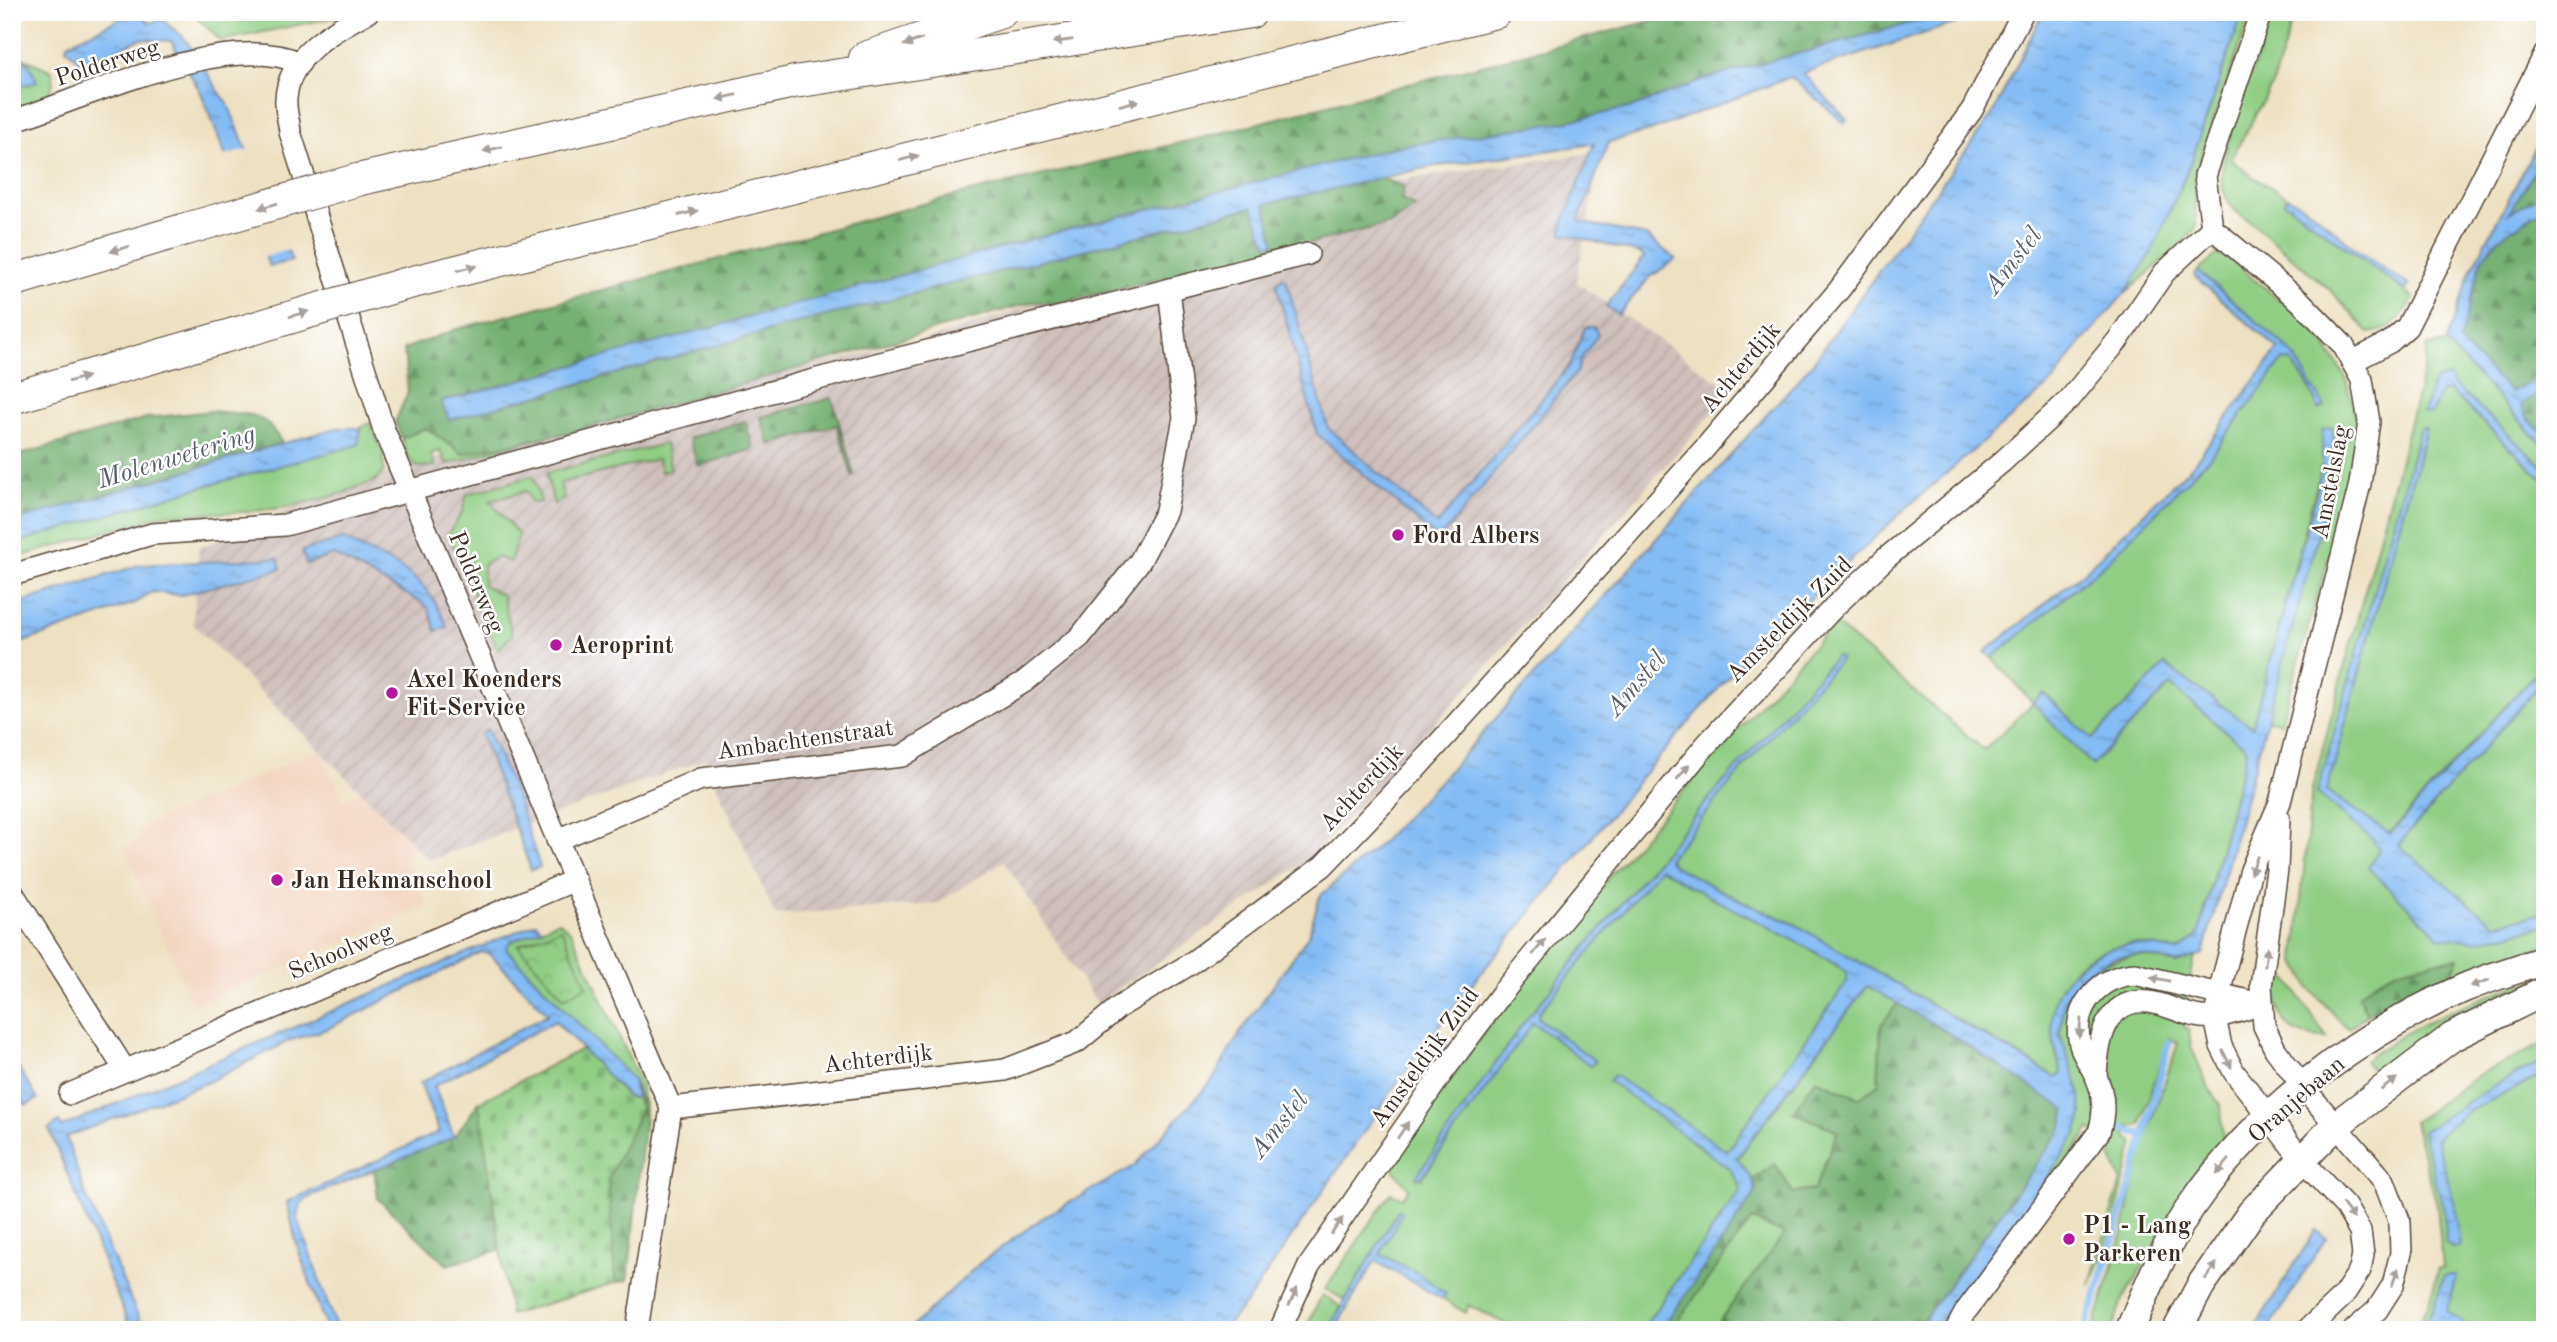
<svg xmlns="http://www.w3.org/2000/svg" width="2557" height="1342" font-family="'Old Standard TT',serif">
  <defs>
    <pattern id="industrial-furrows" width="10" height="10" patternUnits="userSpaceOnUse" patternTransform="scale(1.75)"><rect width="10" height="10" fill="#cfc0bb"/><path d="M-1 1l2-2M0 10L10 0M9 11l2-2" fill="none" stroke="#b3a5a0"/></pattern>
    <pattern id="forest-firs" width="22" height="20" patternUnits="userSpaceOnUse" patternTransform="scale(1.75)"><rect width="22" height="20" fill="#74b172"/><path d="M5 1l3.5 6h-7zM16 11l3.5 6h-7z" fill="#60905d"/></pattern>
    <pattern id="cemetery-stones" width="16" height="16" patternUnits="userSpaceOnUse" patternTransform="scale(1.75)"><rect width="16" height="16" fill="#90ce84"/><path d="M2 7V4a2 2 0 0 1 4 0v3zM10 15v-3a2 2 0 0 1 4 0v3z" fill="#7db172"/></pattern>
    <pattern id="park-crowns" width="20" height="18" patternUnits="userSpaceOnUse" patternTransform="scale(1.75)"><rect width="20" height="18" fill="#90ce84"/><path d="M2 6a3 3 0 1 1 6 0M12 15a3 3 0 1 1 6 0" fill="none" stroke="#7db172"/></pattern>
    <pattern id="water-ripples" width="26" height="14" patternUnits="userSpaceOnUse" patternTransform="scale(1.75)"><rect width="26" height="14" fill="#84bcf5"/><path d="M2 4q2-2 4 0t4 0M15 11q2-2 4 0t4 0" fill="none" stroke="#6d99c6"/></pattern>
  </defs>
  <rect width="100%" height="100%" fill="#fff"/>
  <filter id="ink" filterUnits="userSpaceOnUse"><feTurbulence type="fractalNoise" baseFrequency=".0143" numOctaves="2"/><feDisplacementMap in="SourceGraphic" scale="14" xChannelSelector="R" yChannelSelector="G"/><feConvolveMatrix kernelMatrix="1 2 1 2 8 2 1 2 1" color-interpolation-filters="sRGB"/></filter>
  <filter id="wash" filterUnits="userSpaceOnUse"><feTurbulence type="fractalNoise" baseFrequency=".00686" numOctaves="4" result="noise"/><feDisplacementMap in="SourceGraphic" scale="28" xChannelSelector="R" yChannelSelector="G"/><feGaussianBlur stdDeviation="1.57" result="paint"/><feColorMatrix in="noise" values="0 0 0 0 0 0 0 0 0 0 0 0 0 0 0 0 0 1.4 0 .05"/><feComposite in="paint" operator="in"/></filter>
  <g filter="url(#wash)">
    <rect width="100%" height="100%" fill="#eee1c2"/>
    <!-- built -->
    <path fill="#f3d4bf" d="M321,749L342,800L390,778L419,846L403,853L427,907L193,1006L124,847L141,839L137,829Z"/>
    <!-- industrial -->
    <path fill="url(#industrial-furrows)" d="M1601,152L1576,282L1732,391L1417,744L1308,860L1097,1004L1004,861L936,904L775,915L705,759L429,860L193,624L199,548L326,493L424,461L950,333L1397,180Z"/>
    <!-- green -->
    <g fill="#90ce84" stroke="#667c51" stroke-width="2">
      <path d="M191,12H345L336,17L221,41Z"/>
      <path d="M2243,12H2252L2195,173L2196,228L2179,247L2125,293C2182,208 2209,108 2243,12Z"/>
      <path d="M2274,12H2295L2272,85L2231,159L2253,177L2288,197L2285,202L2414,298C2403,316 2391,332 2369,333L2329,289L2250,221C2235,213 2225,201 2222,184C2217,153 2262,46 2274,12Z"/>
      <path d="M21,57L52,71C59,98 32,104 12,110V88L37,82L27,61Z"/>
      <path d="M2216,255L2229,259L2312,326L2345,376L2358,426L2346,498L2281,722L2266,720L2330,491L2334,447L2332,428L2252,728L2165,665L2092,740L2044,693L2092,765L2170,685L2247,749L2198,936L2179,951C2163,949 2141,942 2125,945C2057,956 2041,1016 2062,1074L2056,1077L1796,925L1731,896L1674,866L1668,859L1746,764L1705,803L1527,1018L1417,1177L1422,1178L1533,1022L1591,1065L1595,1062L1537,1017L1539,1012L1660,867C1720,907 1788,932 1847,972V983L1727,1151L1614,1076L1609,1081L1730,1169L1741,1189L1642,1330H1518L1468,1305L1466,1313L1442,1299L1446,1294L1380,1254L1401,1212L1399,1211L1345,1300L1325,1289L1391,1193L1403,1198L1409,1188L1389,1165C1422,1125 1448,1081 1479,1040C1588,894 1712,758 1834,623L1984,750L2033,703L1992,658L2106,563L2209,458L2283,360H2291L2307,383L2319,409L2324,407L2291,351L2198,271Z"/>
      <path d="M2446,343L2545,447V468L2453,384L2449,377L2435,380L2431,414L2441,391H2450L2545,481V663L2389,834L2327,791L2426,429L2317,793L2373,840L2475,941L2545,926V946L2450,978L2458,959L2359,995L2367,1014L2348,1029L2310,989L2295,960L2312,789L2424,369L2427,346Z"/>
      <path d="M370,423L383,454L384,471L375,481L334,496L281,508L243,512L163,515L12,559V544L197,488L357,445L361,428Z"/>
      <path d="M426,428L463,454L549,436L447,464L440,451L431,454L435,466L417,467L408,457L402,438Z"/>
      <path d="M665,444L671,469L661,472L658,459L560,483L564,499L554,504L546,473Z"/>
      <path d="M533,476L541,502L532,503L526,491L490,501L519,535L510,562L498,557L483,564V585L502,595L512,635L498,650L448,534L462,513L467,494Z"/>
      <path d="M2545,679V913L2494,924L2397,846Z"/>
      <path d="M559,921L571,932L641,1084L645,1108L633,1080L506,949L510,942Z"/>
      <path d="M2140,955L2176,963L2195,955L2185,1006L2177,1020L2189,1030L2191,1046L2208,1087L2221,1106L2223,1141L2186,1192L2121,1303L2112,1330H2093L2124,1228L2141,1152L2178,1043L2169,1038L2140,1125L2128,1126L2126,1136L2134,1143C2119,1195 2114,1237 2089,1286L2121,1181L2105,1141L2090,1129L2045,1194L1953,1312L1947,1330H1933L2035,1195L2079,1089C2073,1073 2060,1049 2060,1032C2060,982 2094,960 2140,955Z"/>
      <path d="M2273,968L2281,969L2327,1038C2276,1038 2277,1009 2273,968Z"/>
      <path d="M2545,975V982L2379,1078L2364,1061C2417,1020 2482,997 2545,975Z"/>
      <path d="M1867,986L1899,1002L1881,1025L1878,1084L1859,1098L1793,1111L1838,1131L1814,1190L1793,1193L1775,1164L1753,1180L1737,1159Z"/>
      <path d="M2545,1043V1060L2484,1091L2422,1132L2436,1138L2465,1113L2545,1074V1330H2473L2447,1311L2456,1276L2444,1275L2429,1330H2413L2428,1306L2439,1268H2443L2437,1205L2414,1122L2480,1074Z"/>
      <path d="M1751,1219L1785,1234L1713,1330H1671Z"/>
      <path d="M1322,1295L1341,1307L1328,1330H1305Z"/>
    </g>
    <!-- forest -->
    <g fill="url(#forest-firs)" stroke="#586e48" stroke-width="2">
      <path d="M1685,12H1951L1709,78L1633,107L1564,122L1395,147L1051,234L441,402L449,420L801,322L1253,207L1267,244H1274L1265,204L1376,177L1404,186L1401,200L1415,207L1393,223L1059,303L1033,302L575,431L463,454L426,428L402,438L395,422L408,392L404,349L457,329L953,196L1205,137Z"/>
      <path d="M2545,154V193L2509,213Z"/>
      <path d="M2545,208V374L2511,392L2459,342L2482,259L2499,238Z"/>
      <path d="M2545,390V434L2527,419L2521,403Z"/>
      <path d="M832,398L854,475L852,476L837,425L770,445L761,417Z"/>
      <path d="M212,411C247,415 263,409 282,443L12,522V457L147,418Z"/>
      <path d="M745,421L754,449L698,466L689,438Z"/>
      <path d="M2459,958L2450,978L2367,1014L2358,995C2393,965 2415,964 2459,958Z"/>
      <path d="M1899,1002L2066,1109L2061,1130L1916,1330H1713L1784,1234L1752,1219L1671,1330H1661L1754,1195L1756,1188L1753,1180L1775,1164L1793,1193L1814,1190L1838,1131L1793,1112L1816,1079L1859,1098L1878,1084L1881,1025Z"/>
      <path d="M633,1080L645,1108V1118L628,1280L615,1283L608,1179L641,1109Z"/>
      <path d="M479,1102L500,1250L447,1265L378,1199L374,1169L454,1137Z"/>
    </g>
    <!-- cemetery -->
    <path fill="url(#cemetery-stones)" stroke="#667c51" stroke-width="2" d="M582,1049L628,1097L636,1098L641,1109L608,1179L615,1283L510,1315L479,1102Z"/>
    <!-- park -->
    <path fill="url(#park-crowns)" stroke="#667c51" stroke-width="2" d="M561,928L587,986L564,998L518,945Z"/>
    <!-- water -->
    <g fill="url(#water-ripples)" stroke="#60738a" stroke-width="2">
      <path d="M1951,12L1972,13L1969,19L1803,73L1847,120L1844,123L1791,77L1650,131L1609,142L1579,219L1580,222L1646,236L1676,259L1649,278L1618,315L1606,306L1644,257L1640,253L1563,234L1561,229L1594,144L1430,167L1265,204L1275,244H1267L1252,207L801,322L449,420L441,402L1051,234L1395,147L1564,122L1633,107L1709,78Z"/>
      <path d="M2043,12H2243L2192,160L2150,256L2125,293L2075,350L2055,380L1904,510L1731,674L1640,779L1455,1005L1400,1079L1247,1302L1223,1330H909L980,1263L1045,1216L1134,1166L1212,1081L1238,1036L1308,936L1320,896L1378,846L1449,771L1812,364L1993,113Z"/>
      <path d="M132,13H138L150,23L163,19C169,28 177,30 183,37C200,57 210,82 227,102L292,261L269,266L201,93L171,41L140,39L84,66L66,48L67,44Z"/>
      <path d="M21,57L31,67L37,82L12,88V58Z"/>
      <path d="M2545,129V154L2509,213L2545,193V208L2499,238L2482,259L2459,342L2511,392L2545,374V390L2521,404L2527,419L2545,434V447L2446,343L2471,271Z"/>
      <path d="M2288,197L2316,214L2358,251L2409,285L2406,291L2284,202Z"/>
      <path d="M2198,271L2291,351L2325,407L2319,410L2307,383L2291,361L2283,360L2209,458L2106,563L1992,658L1985,652L2084,572L2191,467L2278,349L2194,276Z"/>
      <path d="M1282,278L1286,279L1328,428L1437,525L1570,365L1585,327H1594L1598,335L1582,357L1577,372L1439,540L1317,434L1276,284Z"/>
      <path d="M2449,377L2453,384L2545,468V481L2450,391H2441L2431,414L2423,413L2435,380Z"/>
      <path d="M2332,427L2334,447L2330,491L2203,954L2176,963L2140,955L2115,957L2088,970L2065,999L2060,1034L2079,1089L2082,1114L2077,1133L2036,1195L1933,1330H1921L1928,1314L2061,1130L2066,1110L1946,1031L1867,986L1737,1158C1744,1169 1758,1181 1754,1195L1661,1330H1642L1741,1189L1730,1169L1609,1081L1614,1075L1727,1151L1847,982V972C1788,932 1721,907 1660,868L1539,1012L1538,1018L1595,1061L1591,1066L1533,1023L1421,1178L1416,1177L1527,1018L1705,803L1836,656L1841,659L1746,764L1668,859L1674,866L1731,896L1796,925L2055,1077L2062,1074C2057,1056 2050,1034 2052,1015C2055,978 2090,951 2125,945C2141,942 2163,949 2179,951L2198,936L2247,749L2170,685L2092,765L2033,703L2043,693L2092,739L2165,665L2252,727L2317,491L2322,464V430Z"/>
      <path d="M336,428H361L358,445L197,488L12,544V522Z"/>
      <path d="M2420,428H2426L2327,791L2390,834L2545,663V679L2398,845L2494,924L2545,913V926L2475,941L2439,937L2368,868L2379,849L2373,840L2317,793Z"/>
      <path d="M343,539C394,565 425,570 447,627L436,631L428,608L421,602L334,555L306,564L302,551Z"/>
      <path d="M278,558L281,569L181,595L152,592L135,603L12,646V605L140,565Z"/>
      <path d="M487,729L516,795L540,867L531,870L481,734Z"/>
      <path d="M536,923L542,929L510,942L506,949L633,1080L636,1098L628,1097L555,1021L434,1086L454,1137L313,1195L300,1204L297,1217L337,1330H327L297,1246L287,1202L439,1132L420,1083L548,1014L490,954L481,952L327,1029L291,1040L206,1083L66,1137L85,1193L144,1330H131L49,1129L59,1122L62,1127Z"/>
      <path d="M12,1058L38,1099L26,1105L20,1099L12,1102Z"/>
      <path d="M2545,1060V1074L2465,1113L2436,1139L2455,1205L2460,1247L2452,1248L2446,1243L2444,1211L2422,1132L2484,1091Z"/>
      <path d="M1398,1210L1402,1212L1380,1254L1418,1273L1446,1294L1442,1299L1375,1261L1334,1330H1328Z"/>
      <path d="M2316,1230L2326,1238L2268,1330H2253Z"/>
      <path d="M2444,1275H2456L2447,1311L2474,1330H2449L2440,1324L2436,1330H2418L2432,1312Z"/>
    </g>
    <!-- pier -->
    <path fill="#eee1c2" d="M249,149L291,249L262,258L220,157Z"/>
    <g fill="none" stroke-linecap="round" stroke-linejoin="round">
      <!-- stream -->
      <g stroke="#84bcf5" stroke-width="7">
        <path d="M2122,1127L2143,1136"/>
        <path d="M2085,1330L2132,1181L2169,1042"/>
      </g>
    </g>
  </g>
  <g filter="url(#ink)">
    <g fill="none" stroke-linecap="round" stroke-linejoin="round">
      <!-- minor casing -->
      <g stroke="#564537" stroke-width="24">
        <g id="minor">
          <path d="M368,12C334,30 288,55 286,99C285,110 289,121 290,132L384,430L671,1108"/>
          <path d="M12,121C87,98 226,29 300,63"/>
          <path d="M2212,228L2301,302L2343,345L2362,380L2369,422L2360,484L2280,802L2251,870L2219,993L2215,1018L2221,1046L2234,1072L2302,1160L2345,1206L2360,1231L2363,1255L2360,1270L2343,1296L2307,1330"/>
          <path d="M2212,228L2205,176L2261,12"/>
          <path d="M2352,362L2390,342L2407,327L2545,54"/>
          <path d="M12,575L152,534L285,525L818,379L1308,254"/>
          <path d="M2279,818L2277,870L2261,986L2264,1026L2275,1049L2303,1087L2384,1181L2400,1223L2401,1253L2393,1285L2377,1310L2354,1330"/>
          <path d="M557,840L701,779L902,756L1024,682L1080,637L1140,561L1166,511L1184,418L1169,289"/>
          <path d="M12,892L125,1070"/>
          <path d="M2096,1075C2098,1042 2105,997 2149,1002C2167,1004 2183,1015 2201,1017C2221,1019 2241,1010 2259,1005"/>
          <path d="M70,1094L575,880"/>
          <path d="M671,1108L1005,1070L1077,1042L1119,1007L1190,964L1323,866L1413,772L1705,448L1839,290L1972,110L2023,12"/>
          <path d="M637,1330L671,1108"/>
          <path d="M1280,1330L1309,1266L1443,1072L1502,993L1705,746L1834,607L1885,559L2002,462L2069,400L2118,340L2164,273L2212,228"/>
          <path d="M1956,1330L1966,1311L2099,1132C2106,1110 2104,1089 2092,1069C2087,1060 2080,1050 2079,1039C2074,1004 2101,976 2135,974L2260,1004"/>
        </g>
      </g>
      <!-- major casing -->
      <g stroke="#564537" stroke-width="31">
        <g id="major">
          <path d="M2130,1330C2147,1288 2166,1243 2192,1205C2258,1110 2358,1034 2464,988C2490,977 2518,969 2545,960"/>
          <path d="M2177,1330L2201,1285L2252,1212L2335,1126L2452,1037L2545,991"/>
        </g>
      </g>
      <!-- highway casing -->
      <g stroke="#564537" stroke-width="34">
        <g id="highway">
          <path d="M865,58L1001,12"/>
          <path d="M357,180L794,82L1251,12"/>
          <path d="M12,281L186,229"/>
          <path d="M401,285L1496,12"/>
          <path d="M12,398L234,334"/>
        </g>
      </g>
      <!-- minor -->
      <use href="#minor" stroke="#fff" stroke-width="21"/>
      <!-- major -->
      <use href="#major" stroke="#fff" stroke-width="28"/>
      <!-- highway -->
      <use href="#highway" stroke="#fff" stroke-width="32"/>
      <!-- highway-bridge casing -->
      <g stroke="#564537" stroke-width="34" stroke-linecap="butt">
        <g id="highway-bridge">
          <path d="M186,229L357,180"/>
          <path d="M234,334L401,285"/>
        </g>
      </g>
      <!-- highway-bridge -->
      <use href="#highway-bridge" stroke="#fff" stroke-width="32"/>
    </g>
    <!-- one-way arrows -->
    <defs><path id="oneway-solid" d="M-6-.8H1V-3.2L6.5 0L1 3.2V.8H-6Z" transform="scale(1.75)"/></defs>
    <g fill="#a79f9a">
      <use href="#oneway-solid" transform="translate(1063 41) rotate(172)"/>
      <use href="#oneway-solid" transform="translate(913 42) rotate(161)"/>
      <use href="#oneway-solid" transform="translate(727 97) rotate(167)"/>
      <use href="#oneway-solid" transform="translate(1129 103) rotate(-14)"/>
      <use href="#oneway-solid" transform="translate(493 149) rotate(167)"/>
      <use href="#oneway-solid" transform="translate(909 158) rotate(-14)"/>
      <use href="#oneway-solid" transform="translate(268 206) rotate(164)"/>
      <use href="#oneway-solid" transform="translate(688 213) rotate(-14)"/>
      <use href="#oneway-solid" transform="translate(120 249) rotate(164)"/>
      <use href="#oneway-solid" transform="translate(467 268) rotate(-14)"/>
      <use href="#oneway-solid" transform="translate(299 314) rotate(-16)"/>
      <use href="#oneway-solid" transform="translate(78 379) rotate(-16)"/>
      <use href="#oneway-solid" transform="translate(1683 772) rotate(-50)"/>
      <use href="#oneway-solid" transform="translate(2254 865) rotate(111)"/>
      <use href="#oneway-solid" transform="translate(1539 947) rotate(-51)"/>
      <use href="#oneway-solid" transform="translate(2266 957) rotate(-82)"/>
      <use href="#oneway-solid" transform="translate(2160 979) rotate(-168)"/>
      <use href="#oneway-solid" transform="translate(2480 983) rotate(161)"/>
      <use href="#oneway-solid" transform="translate(2080 1028) rotate(96)"/>
      <use href="#oneway-solid" transform="translate(2227 1059) rotate(63)"/>
      <use href="#oneway-solid" transform="translate(2389 1084) rotate(-37)"/>
      <use href="#oneway-solid" transform="translate(1403 1130) rotate(-56)"/>
      <use href="#oneway-solid" transform="translate(2223 1167) rotate(130)"/>
      <use href="#oneway-solid" transform="translate(2348 1211) rotate(53)"/>
      <use href="#oneway-solid" transform="translate(1337 1226) rotate(-55)"/>
      <use href="#oneway-solid" transform="translate(2211 1271) rotate(-55)"/>
      <use href="#oneway-solid" transform="translate(2395 1277) rotate(-71)"/>
      <use href="#oneway-solid" transform="translate(1293 1297) rotate(-65)"/>
    </g>
  </g>
  <!-- markers -->
  <g fill="#b5179e" stroke="#fff" stroke-width="2.5">
    <circle cx="1398" cy="535" r="7"/>
    <circle cx="556" cy="645" r="7"/>
    <circle cx="392" cy="693" r="7"/>
    <circle cx="277" cy="880" r="7"/>
    <circle cx="2069" cy="1239" r="7"/>
  </g>
  <g text-anchor="middle" stroke-width="5" stroke-linejoin="round" paint-order="stroke">
    <!-- street labels -->
    <g font-size="24" fill="#3b2a1e" stroke="#fff">
      <text transform="translate(107 62) rotate(-18)" y="8">Polderweg</text>
      <text transform="translate(1740 367) rotate(-50)" y="8">Achterdijk</text>
      <text transform="translate(2330 482) rotate(-79)" y="8">Amstelslag</text>
      <text transform="translate(477 582) rotate(67)" y="8">Polderweg</text>
      <text transform="translate(1789 619) rotate(-45)" y="8">Amsteldijk Zuid</text>
      <text transform="translate(805 739) rotate(-8)" y="8">Ambachtenstraat</text>
      <text transform="translate(1361 787) rotate(-47)" y="8">Achterdijk</text>
      <text transform="translate(340 951) rotate(-23)" y="8">Schoolweg</text>
      <text transform="translate(1424 1057) rotate(-54)" y="8">Amsteldijk Zuid</text>
      <text transform="translate(878 1058) rotate(-7)" y="8">Achterdijk</text>
      <text transform="translate(2296 1099) rotate(-41)" y="8">Oranjebaan</text>
    </g>
    <!-- poi labels -->
    <g font-size="24" font-weight="bold" fill="#3b2a1e" stroke="#fff" text-anchor="start">
      <text x="1412" y="543">Ford Albers</text>
      <text x="570" y="653">Aeroprint</text>
      <text x="406" y="687">Axel Koenders<tspan x="406" dy="28">Fit-Service</tspan></text>
      <text x="291" y="888">Jan Hekmanschool</text>
      <text x="2083" y="1233">P1 - Lang<tspan x="2083" dy="28">Parkeren</tspan></text>
    </g>
    <!-- water labels -->
    <g font-size="26" font-style="italic" fill="#555d69" stroke="#fff">
      <text transform="translate(2012 260) rotate(-52)" y="9">Amstel</text>
      <text transform="translate(176 456) rotate(-17)" y="9">Molenwetering</text>
      <text transform="translate(1635 683) rotate(-49)" y="9">Amstel</text>
      <text transform="translate(1278 1124) rotate(-51)" y="9">Amstel</text>
    </g>
  </g>
  <!-- margin -->
  <rect width="2557" height="1342" fill="none" stroke="#fff" stroke-width="42"/>
</svg>
